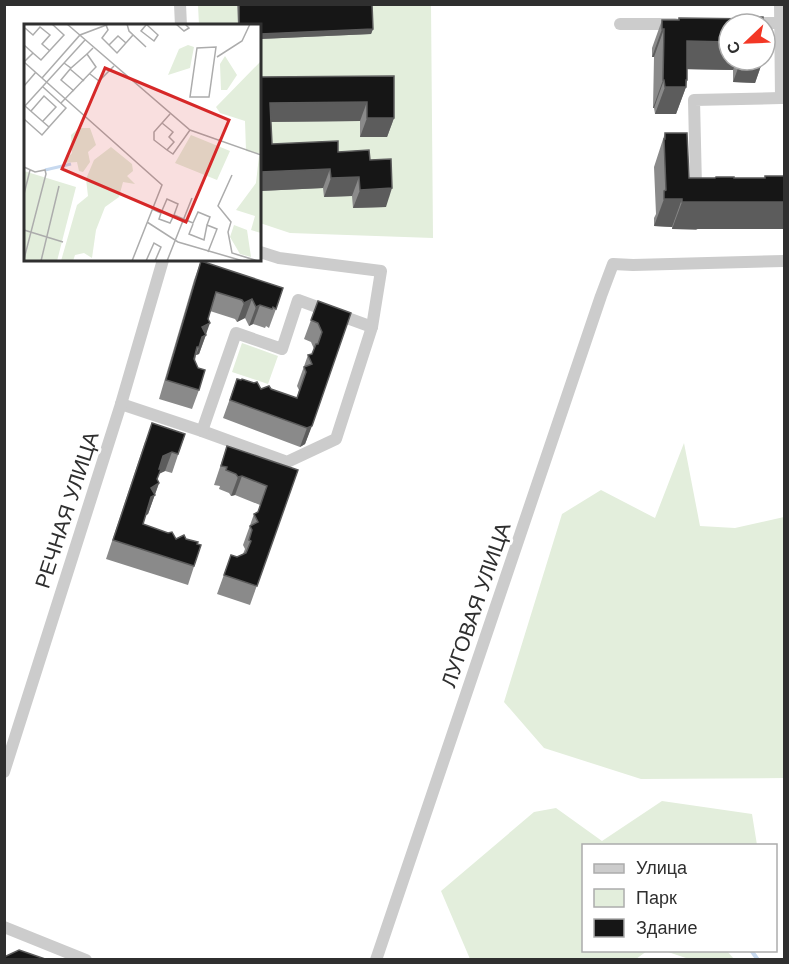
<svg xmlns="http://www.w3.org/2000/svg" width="789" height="964" font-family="Arial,sans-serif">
  <rect width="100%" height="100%" fill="#fff"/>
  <!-- green -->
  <g fill="#e3eedc">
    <path d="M198,5H431L433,238L290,233L260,223V26L199,25Z"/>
    <path d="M242,343L278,356L268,384L232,372Z"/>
    <path d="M684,443L700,526L735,528L784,517V778L641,779L544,748L504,702L562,514L601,490L655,518Z"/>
    <path d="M662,801L752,814L757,845L584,846V950L647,951L636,959H470L441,891L534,812L556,808L602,841Z"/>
    <path d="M665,951H727L734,959H689Z"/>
  </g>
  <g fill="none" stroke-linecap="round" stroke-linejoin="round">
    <!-- stream -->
    <path stroke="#c7d9ef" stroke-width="4" d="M751,950L758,960"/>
    <!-- minor -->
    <g stroke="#ccc" stroke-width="12">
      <path d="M180,4L181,26"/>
      <path d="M780,4L781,98H784"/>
      <path d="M747,23H784"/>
      <path d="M620,24H675"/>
      <path d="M703,187H696L694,100L781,98"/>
      <path d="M121,404L202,431L287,462L336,439L372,327L381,271L279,258L260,252"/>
      <path d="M202,431L236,333L282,349L298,300L372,327"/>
      <path d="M4,772L121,404L163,260"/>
      <path d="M4,927L86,960"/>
      <path d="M376,960L601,296L613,264L633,265L784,261"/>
    </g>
  </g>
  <!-- wall -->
  <g fill="#8a8a8a">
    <path d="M237,4H372L373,29L371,34L260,39V26H238Z"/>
    <path d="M755,17H763V24H729V60H763L755,83L733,82V70L687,69V80L686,87L676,114H655L654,108H653L654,57H652V48L662,20H678L679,18L754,19Z"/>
    <path d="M394,76V118L387,137H360V121L271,122L272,144L338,152L370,160L386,207L353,208L352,196L324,197L323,188L260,191V77Z"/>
    <path d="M665,133L689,178H765L784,176L696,230L672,229V227L654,226V218L656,214L654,167Z"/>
    <path d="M201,261L276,309L269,328L266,326L265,328L253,324L249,326L245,318L237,322L235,319L210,311L208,319L206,335L199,354L196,355L195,361L198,368L199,390L192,409L159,399L194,280Z"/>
    <path d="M318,301L351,313L305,444L300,447L223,418L237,379L261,389H271L297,398L299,390L297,386L308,355L312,354L314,349L311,342L304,339Z"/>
    <path d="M185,434L172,473L165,471L159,474L157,479L159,483L148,514L145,516L143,524L176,539H186L201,545L188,585L106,559L145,442Z"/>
    <path d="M227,446L298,470L250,605L217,594L231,555L237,557L243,554L245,549L243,545L254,514L258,512L260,505L235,495L231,496L229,493L219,489L220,486L214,485Z"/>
  </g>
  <!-- shaded-wall -->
  <g fill="#5c5c5c">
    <path d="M373,29L371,34L260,39V34Z"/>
    <path d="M662,29H664L654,57H652Z"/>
    <path d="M687,41L729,42V60H737L733,70L677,69Z"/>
    <path d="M741,60H763L755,83L733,82Z"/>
    <path d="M663,80H664L654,108H653Z"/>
    <path d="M687,80L685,87H686L676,114H655L665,87Z"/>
    <path d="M367,102L360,121L263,122L270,103Z"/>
    <path d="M367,118H394L387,137H360Z"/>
    <path d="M330,169L323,188L260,191V172Z"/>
    <path d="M359,177L352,196L324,197L331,178Z"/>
    <path d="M392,188L386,207L353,208L360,190Z"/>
    <path d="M664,199H682L672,227L654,226Z"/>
    <path d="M682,202H784V229H672Z"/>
    <path d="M252,299L245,318L237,322L244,303Z"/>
    <path d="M260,305L253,324L249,326L256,307Z"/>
    <path d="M210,323L199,354L196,355L199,347L202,327Z"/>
    <path d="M312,426L305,444L300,447L307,428Z"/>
    <path d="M172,452L165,471L156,475L163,456Z"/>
    <path d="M242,476L235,495L231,496L238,477Z"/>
    <path d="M159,483L148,514L144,516L151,488Z"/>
  </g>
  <!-- building -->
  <g fill="#161616" stroke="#5c5c5c" stroke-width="1.5">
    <path d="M239,4H372L373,29L260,34V26H239Z"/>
    <path d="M755,17H763V24H729V42L687,41V80H686V87H665L664,80H663L664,29H662V20H679V18L755,19Z"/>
    <path d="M765,34L766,35L767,47H765V55Z"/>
    <path d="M394,76V118H367V102L270,103L272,144L338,141V152L369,150L370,160L391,159L392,188L360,190L359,177L331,178L330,169L260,172V77Z"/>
    <path d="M665,133H687L689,178H715L716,177H734V178H765V176H784V202H682V199H664V191L666,190L664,139H665Z"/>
    <path d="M201,261L283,288L276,309L273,307L272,309L260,305L256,307L252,299L244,303L242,300L216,292L208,319L210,323L202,327L206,335L202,337L199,347H197L194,359L198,368L205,370L199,390L166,380Z"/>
    <path d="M318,301L351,313L312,426L307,428L230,400L237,379L241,380L242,379L254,383L257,382L261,389L269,386L271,389L297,398L306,372L304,367L312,364L308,355L312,354L316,344H318L322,332L318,323L311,320Z"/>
    <path d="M152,423L185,434L178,454L172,452L163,456L159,469H161L157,479L159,483L151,488L155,495L151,497L143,524L168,533L172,532L176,539L184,535L186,539L198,542L197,544L201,545L194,566L113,540Z"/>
    <path d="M227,446L298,470L257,586L224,575L231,555L237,557L246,553L251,541L249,540L252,530L250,526L258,522L254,514L258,512L267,486L242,476L238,477L236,474L226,470L227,467L221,466Z"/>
    <path d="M19,950L48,960H4V957Z"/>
  </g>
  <g text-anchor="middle" stroke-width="6" stroke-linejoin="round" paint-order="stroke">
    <!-- street labels -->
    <g font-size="21" fill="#2f2f2f" stroke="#fff">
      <text transform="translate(67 510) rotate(-72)" y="7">РЕЧНАЯ УЛИЦА</text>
      <text transform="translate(476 605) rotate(-71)" y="7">ЛУГОВАЯ УЛИЦА</text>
    </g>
  </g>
  <!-- overview -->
  <g transform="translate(24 24)">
    <rect width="237" height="237" fill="#fff"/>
    <path d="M164,21L170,23L166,44L144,51L155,25ZM201,32L213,51L203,66H197L196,40ZM237,37V130L222,127L221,97L196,89L192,83ZM55,104H66L72,121L64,128L66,138L59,148L55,147L53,138L39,139L48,129L47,111ZM167,111L206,127L193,156L151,139ZM87,123L108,140L109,147L103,152L111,160L99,158L95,173L81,183L72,206L68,234L60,229L51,231L49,237H37L53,181L64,172L62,155L70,136ZM235,132L237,133V209L227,206L231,192L212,186L232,159ZM0,147L52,163L33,237H0ZM210,201L223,206L227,233L216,230L206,213Z" fill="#e3eedc"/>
    <path fill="none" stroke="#c7d9ef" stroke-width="3" d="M21,146L47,140"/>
    <path fill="none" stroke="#acacac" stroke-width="1.5" d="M43,0L166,106L237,131M103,0L105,7L122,23M122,0L134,11L130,17L117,7L122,1M152,0L160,7L165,4L161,0M82,1L84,6L78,14L93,29L109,11M1,4L9,11L16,3L26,11L18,20L26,27M0,21L9,29L0,38M85,21L94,12L102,19M192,23L185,73H166L173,24ZM9,29L17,36L40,11L28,0M193,33L218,17L226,0M0,38L138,161L108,237M40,39L47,44L63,30M47,44L37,56L50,67M46,45L60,57M66,50L75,57L90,42M18,54L56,11L85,0M0,62L12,48M19,63L42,84L25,103M37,79L72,43L63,30L69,24M0,83L61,16M7,87L20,72L32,83L19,97M146,90L130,108V116L143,126L149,130L166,106M0,95L18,111L25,103L1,82M138,99L149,108L145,113L150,118L143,126M0,143L11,148L21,146L22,150L0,235M208,151L194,182L207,198L204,208L208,229L234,237M0,170L6,146M128,185L137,189L135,195L146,199L150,191L169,199L174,188L186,193L183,201L193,205L184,228M137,189L143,175L154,180L150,191M123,198L154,218L219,237M169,200L165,210L180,216L183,201M0,206L39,218M17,237L35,162M122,237L130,219L137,223L131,237M143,237L168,174"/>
    <path fill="#d62828" fill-opacity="0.15" stroke="#d62828" stroke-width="3" d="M81,44L205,96L162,198L38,145Z"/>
    <rect width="237" height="237" fill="none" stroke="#2f2f2f" stroke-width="3"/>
  </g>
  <!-- border -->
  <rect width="789" height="964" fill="none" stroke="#2f2f2f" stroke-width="12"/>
  <!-- legend -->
  <rect x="582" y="844" width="195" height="108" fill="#ffffff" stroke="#acacac" stroke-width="1.5"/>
  <rect x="594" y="864" width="30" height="9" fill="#cccccc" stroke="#acacac" stroke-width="1.5"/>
  <text x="636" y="874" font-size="18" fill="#2f2f2f">Улица</text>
  <rect x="594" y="889" width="30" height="18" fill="#e3eedc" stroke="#acacac" stroke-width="1.5"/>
  <text x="636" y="904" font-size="18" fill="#2f2f2f">Парк</text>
  <rect x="594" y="919" width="30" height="18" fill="#161616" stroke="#acacac" stroke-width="1.5"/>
  <text x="636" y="934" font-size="18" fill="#2f2f2f">Здание</text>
  <!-- north arrow -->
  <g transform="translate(747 42) rotate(247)"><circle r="28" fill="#ffffff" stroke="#acacac" stroke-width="1.5"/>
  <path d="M0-4.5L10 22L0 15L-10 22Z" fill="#f33725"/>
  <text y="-9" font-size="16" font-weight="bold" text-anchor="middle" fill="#2f2f2f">С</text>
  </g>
</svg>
